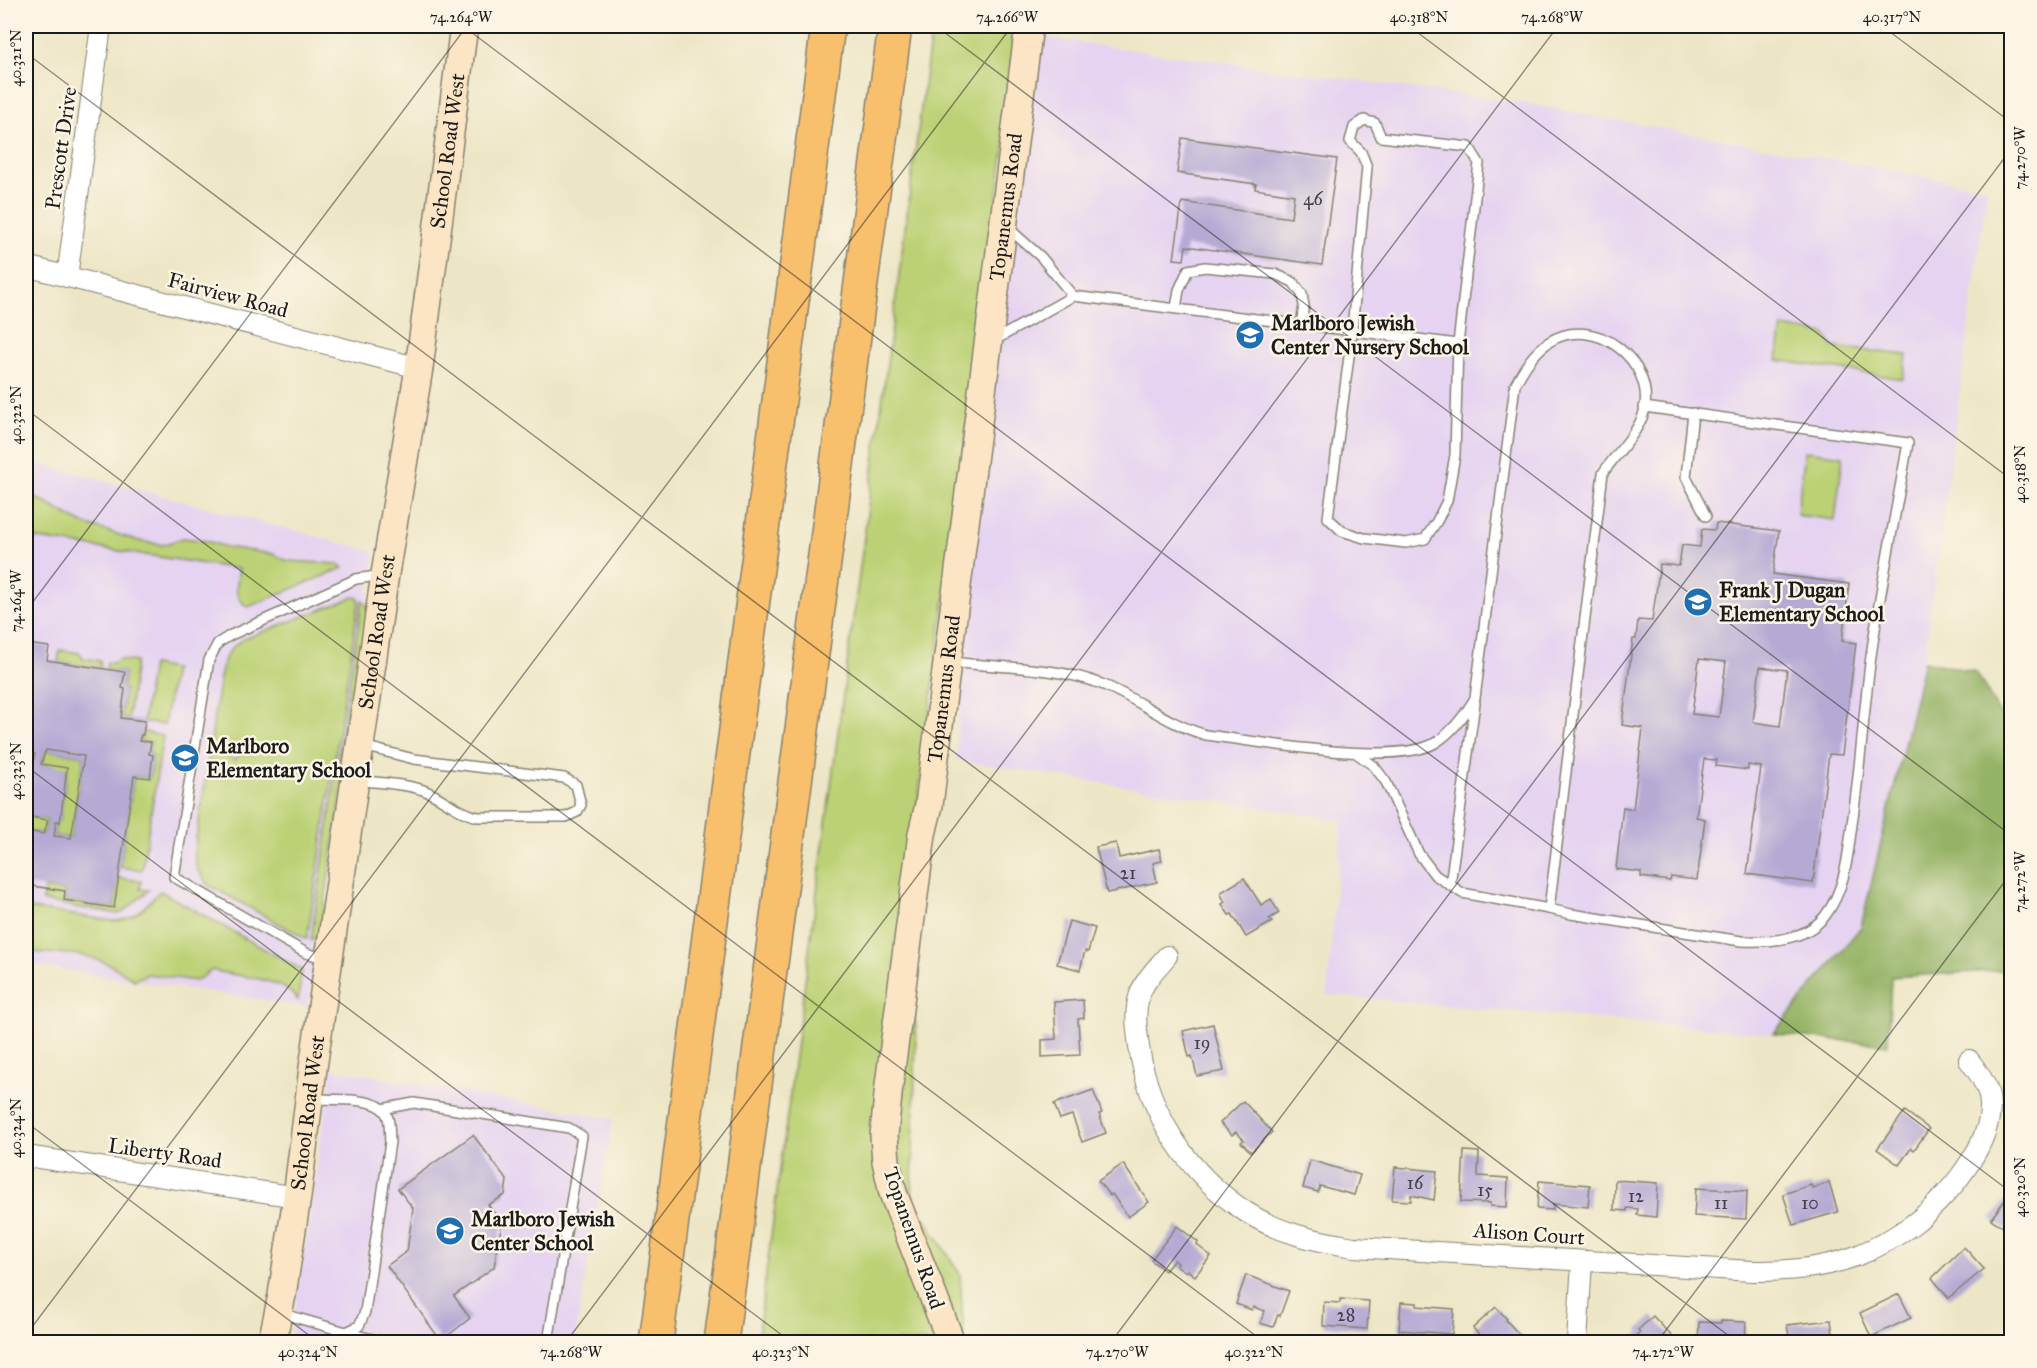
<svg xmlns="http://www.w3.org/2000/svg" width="2037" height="1368" font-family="'IM FELL Great Primer',serif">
  <rect width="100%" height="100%" fill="#fcf5e5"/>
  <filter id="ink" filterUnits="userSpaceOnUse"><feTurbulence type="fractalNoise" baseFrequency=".0167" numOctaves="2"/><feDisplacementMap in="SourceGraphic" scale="12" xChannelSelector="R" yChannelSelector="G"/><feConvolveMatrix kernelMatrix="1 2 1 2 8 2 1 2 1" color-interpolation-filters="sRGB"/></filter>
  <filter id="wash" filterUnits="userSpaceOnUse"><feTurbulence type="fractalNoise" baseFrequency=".008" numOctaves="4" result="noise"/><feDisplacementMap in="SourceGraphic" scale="24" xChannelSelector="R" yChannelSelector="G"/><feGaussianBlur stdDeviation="1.35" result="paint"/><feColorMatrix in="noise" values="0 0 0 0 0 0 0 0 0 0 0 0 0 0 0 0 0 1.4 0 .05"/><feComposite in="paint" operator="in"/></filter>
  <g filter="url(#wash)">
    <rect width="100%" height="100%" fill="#ede6c6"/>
    <!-- built -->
    <g fill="#e5d3f1">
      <path d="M1039,37L1529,104L1987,188L1924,661L1861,927L1773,1034L1327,995L1342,820L956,760L971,567Z"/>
      <path d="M26,460L375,552L308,1007L26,964Z"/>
      <path d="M332,1069L613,1119L574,1342H290Z"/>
    </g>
    <!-- green -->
    <g fill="#bcd174" stroke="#6c7648" stroke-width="1.5">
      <path d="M932,26H1020L899,945L916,1028L912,1198L960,1274L964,1342H757Z"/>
      <path d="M1782,327L1825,334L1833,347L1907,355L1903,379L1777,360Z"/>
      <path d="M1805,451L1843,456L1835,520L1797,515Z"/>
      <path d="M26,497L41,500L81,523L139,541L163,545L183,538L207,541L226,547L273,554L288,561L338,564L343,568L248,607C232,597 237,584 239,569L26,537Z"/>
      <path d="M354,597L359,598V601L307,939L208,885L197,869L194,852L210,750L226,752L228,757L234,760L241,753L239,747L236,745H229L226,749L210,747C214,727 218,669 227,655C231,647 237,643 244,639Z"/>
      <path d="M362,600L369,608L320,933L318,937L311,940Z"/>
      <path d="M60,650L80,653L83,658L100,661L101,668L58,662Z"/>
      <path d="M119,659L136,662L128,718H121L125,689L122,688L125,672L106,669L107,662L114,663Z"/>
      <path d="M152,665L174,669L164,725L145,722L143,720Z"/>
      <path d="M143,732L163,736L142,870L120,867L134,776L150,778L153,755L149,754L151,742L139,741Z"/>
      <path d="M46,750L84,756L71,838L54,836L56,821H60L67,769L41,764Z"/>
      <path d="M26,816L48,820L44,834L26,831Z"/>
      <path d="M118,878L141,881L140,889L149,890L123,912L118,914L90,909L91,905L114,908Z"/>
      <path d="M44,888L65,891L64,900L88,904L87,909L42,901Z"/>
      <path d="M160,891L302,970L298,1000C281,976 239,978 212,970L196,981L148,974L134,980C117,967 95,956 73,954C56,953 43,954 26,951V908L114,921C136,920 145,906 160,891Z"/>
    </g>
    <!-- forest -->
    <path fill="#95b366" stroke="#586841" stroke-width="1.5" d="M1924,661L1976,672L2011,734V970L1891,977L1888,1045L1773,1034L1861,927Z"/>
    <g id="blocks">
      <!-- building -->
      <g fill="#b6aad4" fill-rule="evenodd">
        <path d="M1182,138L1337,159L1322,265L1186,246L1184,260L1174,259L1182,202L1291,218L1294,195L1255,189L1256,184L1177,173Z"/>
        <path d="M1716,523L1779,531L1773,574L1849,584L1842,641L1856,643L1842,755L1829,754L1813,883L1747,874L1761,767L1748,765V770L1716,766L1717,760L1704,759L1696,817L1705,819L1697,880L1671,877L1670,881L1641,877V872L1616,869L1623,807L1633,809L1643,728L1622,725L1633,639H1636L1638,620L1652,621L1660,564L1679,566L1682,545L1700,547L1702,529L1715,530ZM1699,659L1726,662L1719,717L1692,714ZM1760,667L1787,670L1780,726L1753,722Z"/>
        <path d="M26,644L49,647L47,660L125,672L122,688L125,689L121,718L145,721L143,735H141L139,741L151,742L149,754L153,755L150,778L134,776L114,908L64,900L65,891L26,885V831L44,834L48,820L26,816V762L34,763L35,754L33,753V748L26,747ZM46,750L84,756L71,838L54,836L56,821L60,822L67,768L41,764Z"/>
        <path d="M1116,843L1119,858L1159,849L1162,861L1153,863L1157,882L1107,893L1096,847Z"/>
        <path d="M1244,878L1261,905L1271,899L1279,913L1269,919L1272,922L1246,937L1232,914L1229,915L1222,904L1225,902L1220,893Z"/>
        <path d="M1069,921L1095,928L1088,952L1085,951L1080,970L1057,964Z"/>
        <path d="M1083,1000L1084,1018L1078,1019L1080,1055L1042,1057V1040L1056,1039L1054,1002Z"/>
        <path d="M1213,1024L1224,1071L1197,1076L1192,1056L1189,1057L1183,1031Z"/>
        <path d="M1093,1090L1102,1113L1099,1114L1106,1133L1082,1142L1072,1115L1060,1119L1054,1104Z"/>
        <path d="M1243,1101L1272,1132L1251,1152L1241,1142L1244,1140L1236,1132L1232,1135L1220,1123Z"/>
        <path d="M1905,1111L1929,1129L1914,1150L1911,1148L1899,1165L1877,1149Z"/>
        <path d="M473,1135L507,1180L505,1195L488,1205L502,1222L494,1267L454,1296L470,1318L441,1341L387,1266L407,1251L413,1208L398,1189Z"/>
        <path d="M1464,1151L1479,1152L1478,1176L1508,1178L1507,1207L1490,1206V1203L1461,1202Z"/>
        <path d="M1310,1160L1360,1175L1354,1195L1320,1186L1318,1192L1303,1188Z"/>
        <path d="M1123,1164L1149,1202L1128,1217L1112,1194L1110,1196L1098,1181Z"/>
        <path d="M1395,1167L1437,1171L1434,1200L1411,1195V1201L1392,1200Z"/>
        <path d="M1615,1180L1658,1183L1656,1217L1637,1215L1638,1209L1627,1208V1211L1614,1210Z"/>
        <path d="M1539,1181L1590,1185L1588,1207L1553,1204V1210L1537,1209Z"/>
        <path d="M1829,1183L1838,1212L1793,1225L1783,1194L1811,1185L1812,1188Z"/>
        <path d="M1696,1188L1747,1191L1746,1219L1694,1216Z"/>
        <path d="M2012,1190V1233L1991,1219Z"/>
        <path d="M1177,1226L1198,1242L1197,1245L1211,1256L1195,1276L1187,1270L1186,1272L1176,1265L1178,1263L1174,1260L1165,1271L1151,1260Z"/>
        <path d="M1964,1247L1984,1269L1949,1298L1932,1278Z"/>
        <path d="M1246,1275L1289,1291L1280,1316L1278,1315L1273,1327L1260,1323L1265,1311L1253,1307L1252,1310L1236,1304Z"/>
        <path d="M1899,1294L1911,1318L1871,1337L1860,1313Z"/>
        <path d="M1340,1299L1369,1301L1367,1329L1323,1326L1324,1302L1340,1303Z"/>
        <path d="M1401,1302L1417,1303V1306L1454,1309L1452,1334L1399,1330Z"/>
        <path d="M1496,1307L1507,1319L1506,1320L1526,1342H1491L1488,1338L1485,1341L1473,1328Z"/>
        <path d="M1653,1316L1677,1342H1629L1640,1332L1638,1330Z"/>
        <path d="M1831,1320L1834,1342H1790L1787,1325Z"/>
        <path d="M1721,1321L1746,1322L1745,1342H1698L1699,1322L1721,1323Z"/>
      </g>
    </g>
  </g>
  <g filter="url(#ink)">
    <use href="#blocks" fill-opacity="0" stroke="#848171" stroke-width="1.5"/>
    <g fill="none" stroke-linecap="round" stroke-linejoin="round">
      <!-- lane casing -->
      <g stroke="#848171" stroke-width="12">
        <g id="lane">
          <path d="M1364,120L1375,123L1381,137L1469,147L1479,163L1458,344L1455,455L1447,501L1437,521L1425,539L1406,543L1364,538L1342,531L1328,518L1351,341L1367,167L1361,152L1350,141L1354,127Z"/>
          <path d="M1006,226L1041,257L1073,296"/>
          <path d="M1176,308L1179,290L1188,270L1205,267L1275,274L1293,282L1302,294L1304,306L1301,325"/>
          <path d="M993,341L1073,296L1458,344"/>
          <path d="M1693,413L1686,477L1706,516"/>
          <path d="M950,662C1000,668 1057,666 1104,685C1140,700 1167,724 1206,735C1255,741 1395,767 1435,743C1453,732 1465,715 1475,698L1515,385C1524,368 1533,353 1549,342C1594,313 1656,361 1644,412C1639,432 1615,455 1603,473L1549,909L1462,893L1435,875L1419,854L1386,782L1374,766L1356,753"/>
          <path d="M357,780C378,783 403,783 423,790C443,797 457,813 478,817H566L577,812L581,805L576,785L564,778L414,759L363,746"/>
          <path d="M1450,885L1475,703"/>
          <path d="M1549,909L1571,914L1741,941C1771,942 1805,941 1825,916C1847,887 1848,851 1853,817C1861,761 1864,705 1872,649C1882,580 1896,512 1908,443L1644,407"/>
          <path d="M327,959L306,953L174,877L209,660L218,643L231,635L356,579L383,575"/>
          <path d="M382,1109L414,1103L569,1128L582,1136L548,1342"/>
          <path d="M280,1313L346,1332L359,1326L365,1312L390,1142C389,1131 391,1117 383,1109C370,1097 329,1100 312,1099"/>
          <path d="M345,1332L384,1342"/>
        </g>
      </g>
      <!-- street casing -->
      <g stroke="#848171" stroke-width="22">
        <g id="street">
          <path d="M26,266L419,368"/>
          <path d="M67,277L101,26"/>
          <path d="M1167,956C1156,969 1144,980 1139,997C1134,1014 1137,1030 1139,1047C1149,1115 1188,1174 1246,1212C1279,1233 1315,1241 1354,1247L1752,1271C1788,1271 1821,1269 1856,1256C1875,1249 1895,1237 1912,1225C1945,1201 2001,1137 1988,1092C1984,1080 1976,1069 1969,1060"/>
          <path d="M26,1156L297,1197"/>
          <path d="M1577,1342L1582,1262"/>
        </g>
      </g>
      <!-- secondary casing -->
      <g stroke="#848171" stroke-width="30">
        <g id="secondary">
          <path id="s1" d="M272,1342L282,1295L297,1197L313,1068L385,574L419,368L464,26"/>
          <path id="s2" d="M951,1342L893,1193L886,1161L884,1135L889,1085L922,834L929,805L935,757L1029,26"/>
        </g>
      </g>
      <!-- highway casing -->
      <g stroke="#848171" stroke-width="36">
        <g id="highway">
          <path d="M656,1342L828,26"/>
          <path d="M721,1342L895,26"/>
        </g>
      </g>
      <!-- lane -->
      <use href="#lane" stroke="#fff" stroke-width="9"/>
      <!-- street -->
      <use href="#street" stroke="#fff" stroke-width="20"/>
      <!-- secondary -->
      <use href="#secondary" stroke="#fce5c4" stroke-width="27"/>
      <!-- highway -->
      <use href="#highway" stroke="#f8bf6c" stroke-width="33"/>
    </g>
  </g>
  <!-- ticks -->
  <path fill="none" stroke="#1c1c1c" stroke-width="1.5" stroke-opacity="0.45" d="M463,26L2012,1193M936,26L2012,836M1409,26L2012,480M1882,26L2012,123M26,53L1737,1342M26,409L1264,1342M26,611L467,26M26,766L791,1342M26,1122L318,1342M26,1335L1012,26M566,1342L1558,26M1111,1342L2012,148M1657,1342L2012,872"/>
  <!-- icons -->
  <defs>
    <g id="school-disc" transform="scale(1.5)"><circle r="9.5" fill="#1f6fb2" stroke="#fcf5e5"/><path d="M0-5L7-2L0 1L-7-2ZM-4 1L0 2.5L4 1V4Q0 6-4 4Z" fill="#fff"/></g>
  </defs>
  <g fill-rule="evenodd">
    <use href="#school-disc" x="1250" y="335"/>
    <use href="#school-disc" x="1698" y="602"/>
    <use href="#school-disc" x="185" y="758"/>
    <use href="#school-disc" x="450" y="1231"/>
  </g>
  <g text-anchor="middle" stroke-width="5" stroke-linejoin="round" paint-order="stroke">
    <!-- number labels -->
    <g font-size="18" fill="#42404a">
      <text x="1313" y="205">46</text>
      <text x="1128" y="879">21</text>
      <text x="1202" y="1049">19</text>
      <text x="1415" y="1189">16</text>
      <text x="1485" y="1196">15</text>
      <text x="1636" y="1202">12</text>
      <text x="1721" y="1209">11</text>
      <text x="1810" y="1209">10</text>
      <text x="1346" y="1321">28</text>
    </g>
    <!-- street labels -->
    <g font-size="21" fill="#1c1c1c" stroke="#fcf5e5">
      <text transform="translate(61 148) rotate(-82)" y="7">Prescott Drive</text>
      <text dy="7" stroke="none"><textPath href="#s1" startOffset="1204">School Road West</textPath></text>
      <text dy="7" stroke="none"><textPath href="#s2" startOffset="1155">Topanemus Road</textPath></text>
      <text transform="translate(228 295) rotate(15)" y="7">Fairview Road</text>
      <text dy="7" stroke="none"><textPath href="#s1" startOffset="718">School Road West</textPath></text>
      <text dy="7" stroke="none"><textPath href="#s2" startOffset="669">Topanemus Road</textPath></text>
      <text dy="7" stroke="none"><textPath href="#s1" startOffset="232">School Road West</textPath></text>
      <text transform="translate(165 1153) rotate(8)" y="7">Liberty Road</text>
      <text transform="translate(1529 1234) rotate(4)" y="7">Alison Court</text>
      <text transform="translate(914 1238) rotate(71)" y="7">Topanemus Road</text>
    </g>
    <!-- poi labels -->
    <g font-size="21" font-weight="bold" fill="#1c1c1c" stroke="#fcf5e5" text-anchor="start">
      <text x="1271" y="330">Marlboro Jewish<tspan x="1271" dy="24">Center Nursery School</tspan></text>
      <text x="1719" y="597">Frank J Dugan<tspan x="1719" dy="24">Elementary School</tspan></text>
      <text x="206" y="753">Marlboro<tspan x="206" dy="24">Elementary School</tspan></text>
      <text x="471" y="1226">Marlboro Jewish<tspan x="471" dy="24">Center School</tspan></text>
    </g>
  </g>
  <!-- margin -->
  <rect width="2037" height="1368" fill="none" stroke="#fcf5e5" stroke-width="66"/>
  <rect x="33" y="33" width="1971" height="1302" fill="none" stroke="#1c1c1c" stroke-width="2"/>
  <g font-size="15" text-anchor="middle" fill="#1c1c1c">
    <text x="461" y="22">74.264°W</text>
    <text x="1007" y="22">74.266°W</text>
    <text x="1419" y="22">40.318°N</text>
    <text x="1552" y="22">74.268°W</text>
    <text x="1892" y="22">40.317°N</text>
    <text transform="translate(16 58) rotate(-90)" y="5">40.321°N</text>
    <text transform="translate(2020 158) rotate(-90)" y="5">74.270°W</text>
    <text transform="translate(16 415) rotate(-90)" y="5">40.322°N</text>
    <text transform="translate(2020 474) rotate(-90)" y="5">40.318°N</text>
    <text transform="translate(16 601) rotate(-90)" y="5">74.264°W</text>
    <text transform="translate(16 771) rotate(-90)" y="5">40.323°N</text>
    <text transform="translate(2020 882) rotate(-90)" y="5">74.272°W</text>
    <text transform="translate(16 1128) rotate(-90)" y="5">40.324°N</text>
    <text transform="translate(2020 1187) rotate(-90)" y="5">40.320°N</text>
    <text x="308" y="1357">40.324°N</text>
    <text x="571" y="1357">74.268°W</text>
    <text x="781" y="1357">40.323°N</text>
    <text x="1117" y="1357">74.270°W</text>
    <text x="1254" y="1357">40.322°N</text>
    <text x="1663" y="1357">74.272°W</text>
  </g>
</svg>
